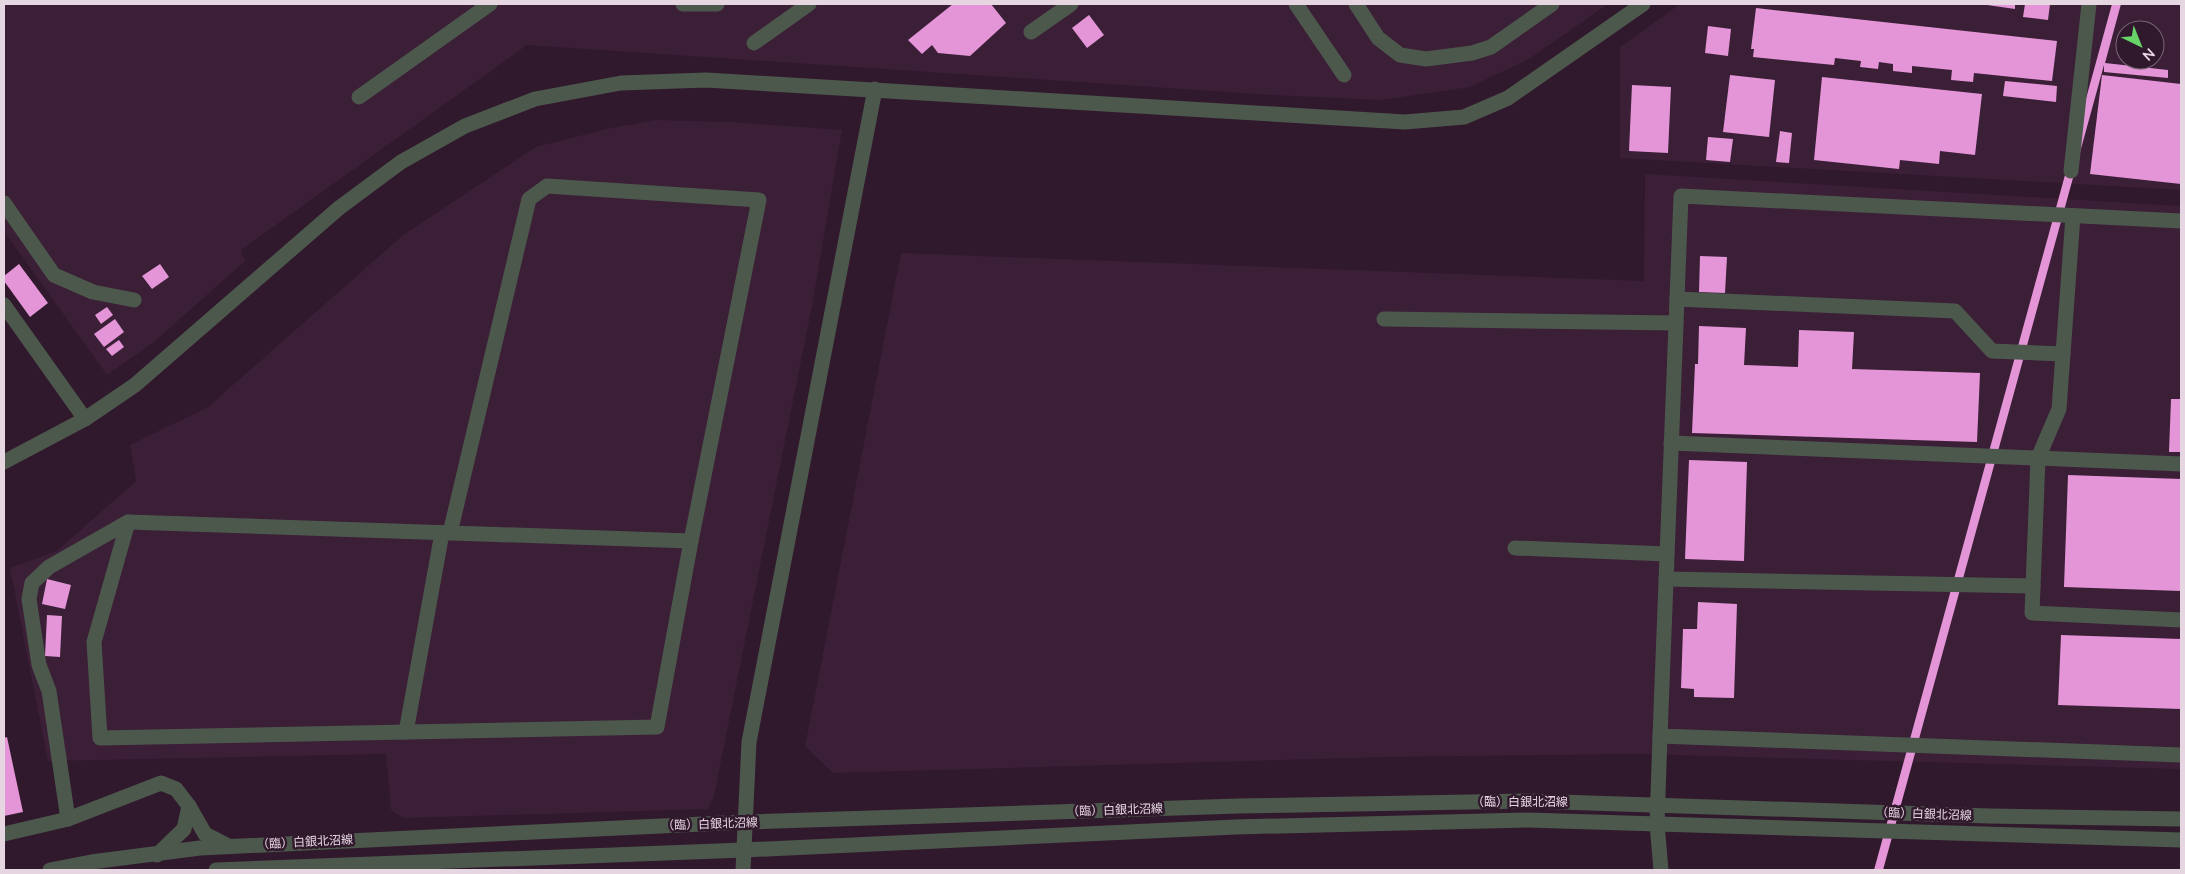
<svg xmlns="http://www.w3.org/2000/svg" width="2185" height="874" font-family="Mulish,'Noto Sans JP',sans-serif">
  <rect width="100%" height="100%" fill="#30192c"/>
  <!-- built -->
  <g fill="#3b1f37" fill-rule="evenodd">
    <path d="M4,4H1608L1529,59L1470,87L1382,100L1273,95L527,45L241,250L245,261L154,342L107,375L4,231Z"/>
    <path d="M1680,4H2181V190L1620,158V47ZM2125,30H2155V60H2125Z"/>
    <path d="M656,120L731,122L842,130L812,306L714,796L708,809L403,818L391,810L386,754L48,761L10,568L57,551L136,481L130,445L208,407L402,236L536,147L606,129Z"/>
    <path d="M1645,174L2181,206V769L1637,754L1384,757L833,773L805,746L901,253L1644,281Z"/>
  </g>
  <!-- building -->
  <g fill="#e495d7">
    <path d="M953,4H991L1006,23L970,56L938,53L932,45L922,54L908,40Z"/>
    <path d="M1980,4H2015V9Z"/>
    <path d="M2025,4H2050L2048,20L2023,17Z"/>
    <path d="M2112,4H2121L2105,63L2168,70V78L2104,72V65L1883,870H1874Z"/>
    <path d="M1756,8L2057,41L2052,81L1974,73L1973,82L1951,80L1952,70L1912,66V73L1893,71V64L1879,62L1878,69L1860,67L1861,61L1835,58L1834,65L1753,57L1754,49H1751Z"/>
    <path d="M1089,15L1104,35L1087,48L1072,28Z"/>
    <path d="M1708,26L1731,29L1728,56L1705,53Z"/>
    <path d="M1730,75L1775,80L1769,137L1723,132Z"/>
    <path d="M2102,75L2181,84V184L2090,174Z"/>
    <path d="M1822,77L1982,94L1975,155L1940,151L1939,164L1900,160L1899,169L1814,160Z"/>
    <path d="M2005,81L2057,86L2056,102L2003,96Z"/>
    <path d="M1632,85L1671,87L1668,153L1629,151Z"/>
    <path d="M1780,131L1792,133L1789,163L1776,162Z"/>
    <path d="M1708,137L1733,139L1730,162L1706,160Z"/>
    <path d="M1700,256L1727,257L1725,293L1699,292Z"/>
    <path d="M19,264L48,303L30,317L4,281V276Z"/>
    <path d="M160,264L169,277L152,289L142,276Z"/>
    <path d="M107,307L113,315L101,324L95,315Z"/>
    <path d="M115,319L124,332L104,347L94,334Z"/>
    <path d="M1699,326L1746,328L1744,365L1798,367L1799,330L1854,332L1852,369L1980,373L1977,442L1692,433L1695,364H1698Z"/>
    <path d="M119,340L124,347L112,356L106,349Z"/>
    <path d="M2171,399H2181V452H2169Z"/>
    <path d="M1689,460L1747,462L1744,561L1685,559Z"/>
    <path d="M2068,475L2181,479V591L2064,587Z"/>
    <path d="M47,579L71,585L65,609L42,604Z"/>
    <path d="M1698,602L1737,604L1734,698L1694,697V689L1681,688L1683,629H1697Z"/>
    <path d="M47,615L62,616L60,657L45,656Z"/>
    <path d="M2061,635L2181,639V709L2058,705Z"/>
    <path d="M7,737L23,812L4,816V738Z"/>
  </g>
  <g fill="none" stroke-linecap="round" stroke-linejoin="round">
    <!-- minor -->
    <g stroke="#4d584d" stroke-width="15">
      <path d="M683,4H717"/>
      <path d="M1296,4L1344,75"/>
      <path d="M1356,4L1378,38L1400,55L1426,59L1472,53L1491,47L1552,4"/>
      <path d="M1031,32L1071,4"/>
      <path d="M754,43L809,4"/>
      <path d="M359,97L490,4"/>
      <path d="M2071,171L2089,4"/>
      <path d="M4,203L54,275L93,292L134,300"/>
      <path d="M2073,216L2059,409L2038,458L2032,613L2181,620"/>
      <path d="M2181,221L1681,196L1660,736L2181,755"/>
      <path d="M1677,299L1955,311L1992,351L2063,354"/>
      <path d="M4,305L85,419"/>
      <path d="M1384,319L1676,323"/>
      <path d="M1671,443L2181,464"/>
      <path d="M4,462L85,419L135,385L339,208L401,162L465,126L535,99L621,83L706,80L1405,122L1464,117L1508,98L1643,4"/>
      <path d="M128,522L94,642L100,738L657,727L691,541"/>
      <path d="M1515,548L1667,554"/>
      <path d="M1666,579L2033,586"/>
      <path d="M406,732L442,533"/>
      <path d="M1660,736L1657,824L1661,870"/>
      <path d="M189,806L205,834L228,846"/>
      <path d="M68,819L49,691L39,665L29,599L32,583L49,567L128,522L691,541L759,200L547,186L529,199L450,533"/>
      <path d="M4,834L68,819L161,783L176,789L189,806L184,829L157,855"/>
      <path d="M50,870L91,862L200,848L745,822L1238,806L1529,801L1989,816L2181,819"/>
      <path d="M216,870L744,850L1235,827L1528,820L2181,840"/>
      <path d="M743,870L749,742L875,89"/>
    </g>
  </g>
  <g text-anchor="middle" stroke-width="5" stroke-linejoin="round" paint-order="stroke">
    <!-- street labels -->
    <g font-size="12" fill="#e6d6e2" stroke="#30192c">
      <text x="1520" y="806">（臨）白銀北沼線</text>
      <text transform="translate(1115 810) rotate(-2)" y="4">（臨）白銀北沼線</text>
      <text transform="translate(1924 814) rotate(2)" y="4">（臨）白銀北沼線</text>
      <text transform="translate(710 824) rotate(-2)" y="4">（臨）白銀北沼線</text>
      <text transform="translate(305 842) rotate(-3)" y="4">（臨）白銀北沼線</text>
    </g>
  </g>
  <!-- border -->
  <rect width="2185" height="874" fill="none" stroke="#e6d6e2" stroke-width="10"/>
  <!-- north arrow -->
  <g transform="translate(2140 45) rotate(137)"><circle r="24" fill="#30192c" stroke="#796575"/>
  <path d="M0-4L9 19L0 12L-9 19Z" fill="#66d467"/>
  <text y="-8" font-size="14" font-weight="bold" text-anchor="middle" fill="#e6d6e2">N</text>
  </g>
</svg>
